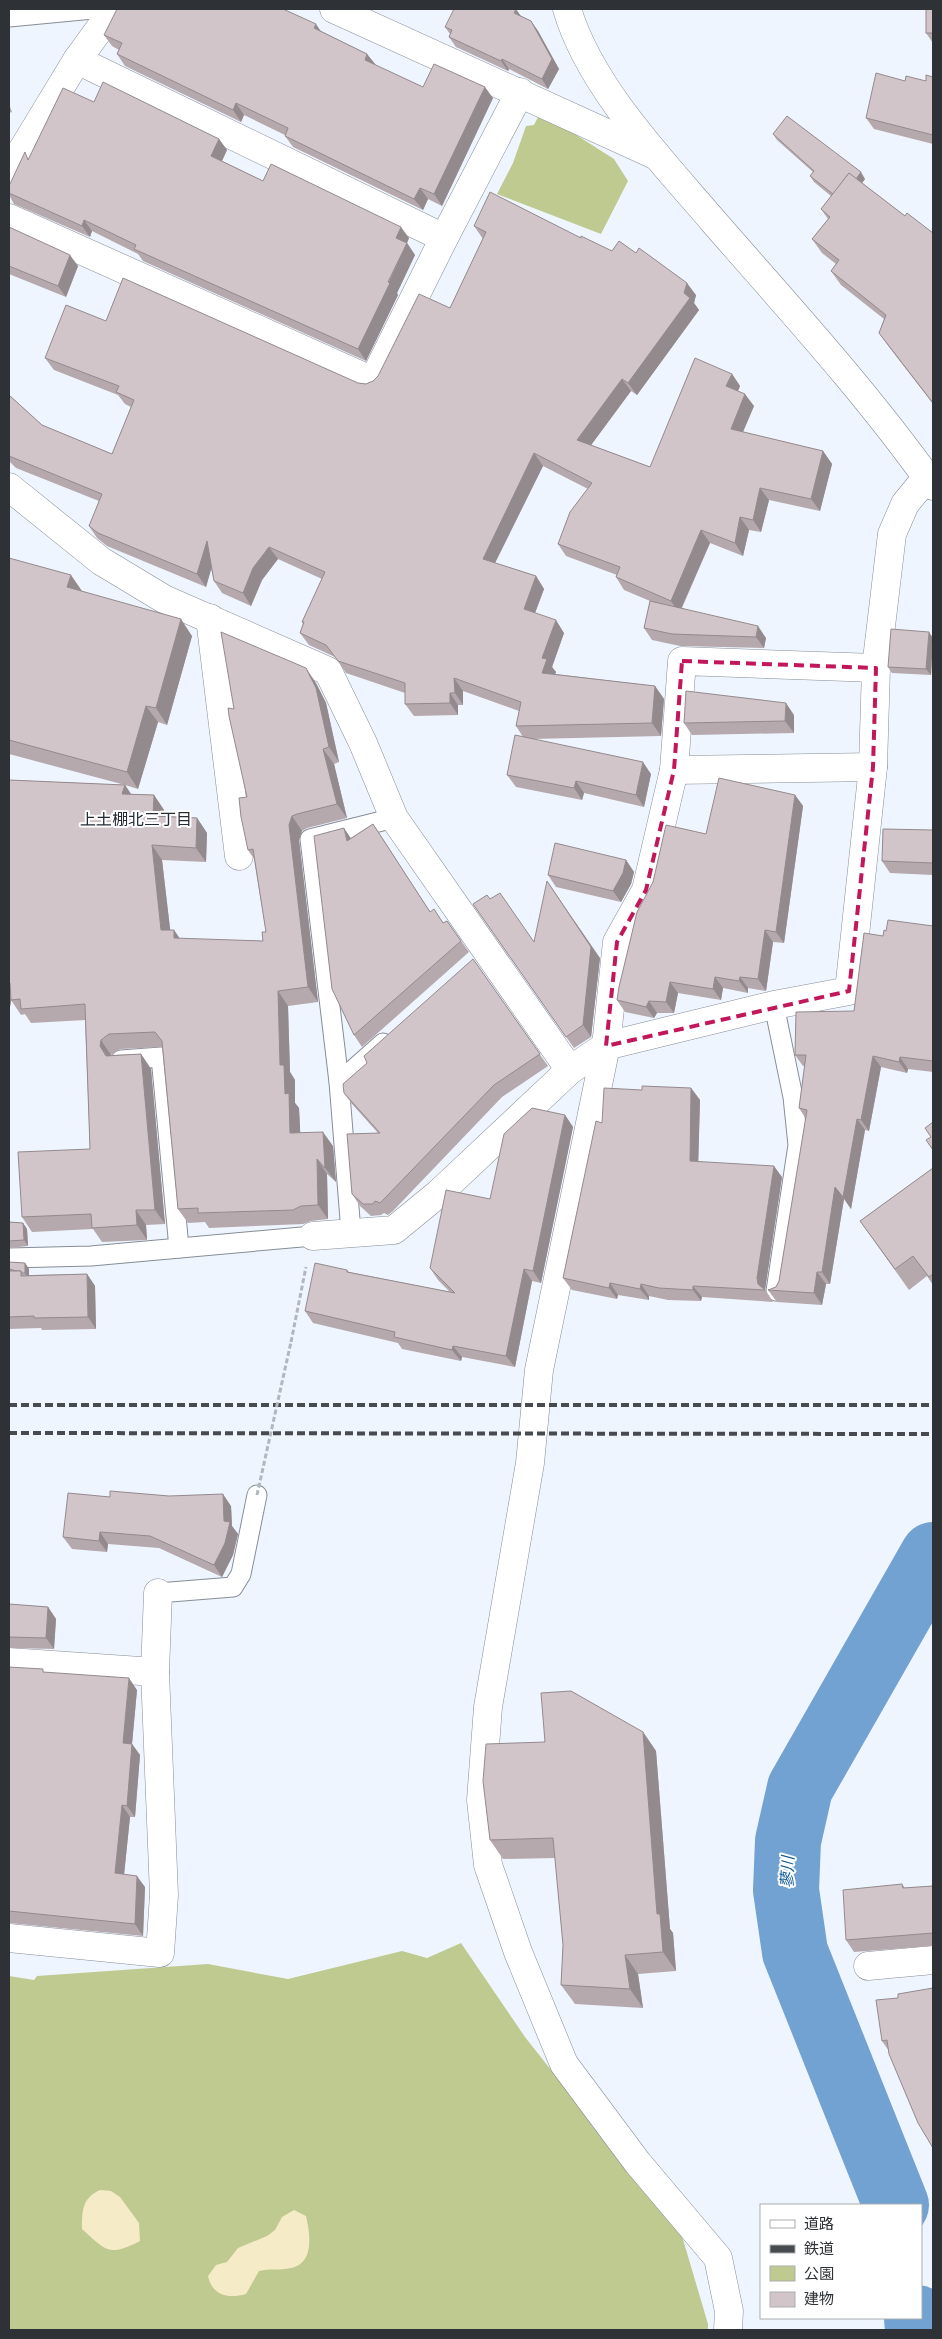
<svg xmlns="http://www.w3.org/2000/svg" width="942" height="2339" font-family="Quicksand,'Noto Sans JP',sans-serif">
  <rect width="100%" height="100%" fill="#eff5fe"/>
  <!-- green -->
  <g fill="#beca90">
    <path d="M539,115L559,124L614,159L628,181L601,234L497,194L513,163L526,126L534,125Z"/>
    <path d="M461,1943L525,2037L682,2236L708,2324V2330H9V1976L34,1980L37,1976L208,1964L288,1979L402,1951L427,1958Z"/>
  </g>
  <!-- sand -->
  <g fill="#f5ebc6">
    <path d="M100,2190L111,2191L120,2197L139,2223L140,2241C109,2257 106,2251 82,2229C82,2211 82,2198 100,2190Z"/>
    <path d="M294,2210L306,2216C310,2233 315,2263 291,2268C280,2271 270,2268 259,2271L246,2294C229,2299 212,2296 208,2276L216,2265L227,2262L238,2248L267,2236L275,2230L282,2217Z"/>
  </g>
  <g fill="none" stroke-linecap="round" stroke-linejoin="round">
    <!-- river -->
    <g stroke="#71a2d2" stroke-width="66">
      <path d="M896,2205L795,1952L786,1890L788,1841L800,1788L933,1555"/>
      <path d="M917,2318L918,2330"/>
    </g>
    <!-- service casing -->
    <g stroke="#868d97" stroke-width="21">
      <g id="service">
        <path d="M9,17L93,9"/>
        <path d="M774,1005L793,1097L798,1145L776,1291"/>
        <path d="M121,1060L161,1057L179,1248"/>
        <path d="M339,1082L383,1043"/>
        <path d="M351,1232L339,1082L310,839L394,818"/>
        <path d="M9,1258L91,1256L313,1236"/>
        <path d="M158,1593L233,1587L241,1574L257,1495"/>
      </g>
    </g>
    <!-- minor casing -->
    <g stroke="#868d97" stroke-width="29">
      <g id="minor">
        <path d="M334,9L657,156"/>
        <path d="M77,60L444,238"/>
        <path d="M9,172L77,60L114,9"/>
        <path d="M9,218L373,381L444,238L520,92"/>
        <path d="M9,487L101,561L164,599L328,671L363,743L394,818L570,1070"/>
        <path d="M210,618L239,856"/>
        <path d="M674,770L873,767"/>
        <path d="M313,1236L394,1230L438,1194L570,1070L606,1046L774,1005L849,991L873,767L876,668L892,534L905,504L927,477"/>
        <path d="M9,1662L155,1672"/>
        <path d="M9,1938L160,1953L164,1895L155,1672L158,1593"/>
        <path d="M868,1966L933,1960"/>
        <path d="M728,2330L729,2311L718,2258L637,2162L564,2064L518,1952L488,1865L481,1800L488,1707L530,1463L539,1370L606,1046L617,942L646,890L674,770L682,661L876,668"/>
      </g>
    </g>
    <!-- tertiary casing -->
    <g stroke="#868d97" stroke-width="29">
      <path id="tertiary" d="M567,9C590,87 662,161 714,222C789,308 867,393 933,486"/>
    </g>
    <!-- path -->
    <path stroke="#b2b7bf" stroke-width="3" stroke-dasharray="5 2.5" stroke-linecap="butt" d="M291,1342L306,1267"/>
    <!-- service -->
    <use href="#service" stroke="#fff" stroke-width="19"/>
    <!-- minor -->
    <use href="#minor" stroke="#fff" stroke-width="28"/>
    <!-- tertiary -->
    <use href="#tertiary" stroke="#fff" stroke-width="28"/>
    <!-- rail -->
    <g stroke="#474a4f" stroke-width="4" stroke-dasharray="8 4" stroke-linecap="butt">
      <path d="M9,1405H933"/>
      <path d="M9,1433L933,1434"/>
    </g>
    <!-- path-bridge -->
    <path stroke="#b2b7bf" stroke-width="3" stroke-dasharray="5 2.5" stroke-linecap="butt" d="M257,1495L291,1342"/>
  </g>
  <!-- wall -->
  <g fill="#b5a9ae">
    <path d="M933,9V43L926,33Z"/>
    <path d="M521,16L531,21L538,31L559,69L548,89L509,69L508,71L456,47L449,37L450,34L445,27Z"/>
    <path d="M321,31L367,54L375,65L423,87L493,98L442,206L428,199L423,210L293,147L285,136V135L244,115L241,122L125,66L117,54L119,50L112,46L104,35Z"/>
    <path d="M933,77V144L874,129L866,118L905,81H926Z"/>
    <path d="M94,102L219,139L227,150L222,161L263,181L409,238L407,243L415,255L397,293L398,295L366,361L143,261L138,254L92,231L90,237L14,204L9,195V186L29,158Z"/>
    <path d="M9,104L12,112L9,113Z"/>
    <path d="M773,134L865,179L862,183L905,216L933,233V404L889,347L879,333L884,319L841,285L831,271L836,264L822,253L812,239L828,219L821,209L831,196L814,182L810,176L813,172L777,140Z"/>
    <path d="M474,226L581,238L696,295L694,303L699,310L637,395L631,391L591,445L650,467L732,374L740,386L738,391L754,406L743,432L823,451L832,464L820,511L769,500L761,532L749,530L743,556L710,543L682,608L766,638L764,648L680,646L652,640L644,628L650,601L624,590L616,577L617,575L566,556L558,544L588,489L543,466L495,563L536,576L544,589L535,613L564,633L552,667L556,672L555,674L655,686L664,699L661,736L532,739L651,774L644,807L584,793L582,800L516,787L507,775L523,737L516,726L519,711L463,691V705H458V715L414,716L405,704V693L346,673L335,657L309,645L300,633L303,624L302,622L322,579L278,559L262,580L251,606L222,593L214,581L211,568L206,587L107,546L97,538L89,526L99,501L16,468L9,461V395L42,425L112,454L131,407L125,404L118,395L54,370L45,358L106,321L358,383L366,384L373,381L450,308L483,239Z"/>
    <path d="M9,227L78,266L66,297L9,274Z"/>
    <path d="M9,558L82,591L192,636L167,725L158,722L138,789L125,785L131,794L154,795L164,810V816L197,818L207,833L206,862L162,860L170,930H174L180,939L263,941L266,932L254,859L248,850L247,797L234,709L316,683L326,703L339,762L334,764L347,818L307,828L302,831L299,840L318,1002L288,1006L290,1072L295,1080V1103L299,1108L300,1132L333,1146L336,1182L327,1174L328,1219L311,1221L303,1224L209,1228L205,1222L188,1223L178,1209L162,1047L120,1049L111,1055L141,1054L151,1069L165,1224L146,1225L147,1240L102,1242L93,1229L32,1232L22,1217L90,1149L85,1020L31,1023L25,1014L21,1015L11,1000L9,1013V780L125,785L9,754Z"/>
    <path d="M933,638L931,675L892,673L888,667Z"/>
    <path d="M794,715V733L692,735L684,723Z"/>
    <path d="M795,795L803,806L784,943L773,942L766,991L748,988V993L723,988L721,1000L678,993L674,1013H657L654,1018L625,1012L617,1000L706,834Z"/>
    <path d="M373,824L430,912L444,923L447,921L469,952L362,1047L354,1035L351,838Z"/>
    <path d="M933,830V875L890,873L882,861Z"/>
    <path d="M626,860L634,872L631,884L621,902L556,887L548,875Z"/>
    <path d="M490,899L534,942L600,958L591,1037L574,1048L473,904Z"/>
    <path d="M933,926V1072L908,1069L907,1073L881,1067L869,1131L865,1130L851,1209L844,1199L830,1284H826L822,1305L777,1302L768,1290L776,1287L779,1281L806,1119L799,1108L805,1066H803L795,1055L854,1011L883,936L886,931Z"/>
    <path d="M473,959L548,1066L502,1097L393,1211L388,1215L384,1213L381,1215L371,1216L360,1206L352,1194L378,1133L352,1104L344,1093L367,1063Z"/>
    <path d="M691,1088L700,1100L698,1162L782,1177L765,1289L773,1302L702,1297L701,1301L668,1300L649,1296V1300L618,1295L617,1299L572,1290L563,1278L602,1123L642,1090Z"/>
    <path d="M565,1115L573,1127L541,1283L532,1281L515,1367L462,1357L461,1361L402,1349L398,1343L313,1323L305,1311L347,1270L349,1272L450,1292L438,1280L430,1268L490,1199Z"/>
    <path d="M933,1168V1285L927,1276L909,1290L860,1221Z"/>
    <path d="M9,1222L23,1223L27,1229L28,1246L9,1248Z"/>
    <path d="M9,1262L25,1263L29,1269V1275L87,1274L95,1286L96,1329L42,1330L41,1328L9,1329Z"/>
    <path d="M110,1497L231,1506L232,1526L238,1534L233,1555L222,1577L159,1548L108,1544L107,1552L72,1549L63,1537Z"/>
    <path d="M9,1604L48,1607L56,1619L54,1649L9,1648Z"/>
    <path d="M9,1667L45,1672L137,1690L132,1744L140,1755L135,1817H130L124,1874L145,1887L143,1936L9,1923Z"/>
    <path d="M643,1732L656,1751L670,1929L673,1933L676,1971L638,1974L643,2008L575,2004L561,1985L563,1945L555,1858L503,1859L490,1840L545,1742Z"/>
    <path d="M902,1884L905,1888L933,1886V1946L854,1952L846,1940Z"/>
    <path d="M933,1988L889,2051L882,2041L898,1998Z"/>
  </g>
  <!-- shaded-wall -->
  <g fill="#938a8d">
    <path d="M516,9L523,19L514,13Z"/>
    <path d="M531,21L538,31L559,69L548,89L542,79Z"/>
    <path d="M316,24L324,36L314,28Z"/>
    <path d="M367,54L376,65L365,60Z"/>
    <path d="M502,59L509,69L508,71L501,61Z"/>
    <path d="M485,87L493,98L442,206L434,194Z"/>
    <path d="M236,103L244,115L241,122L233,110Z"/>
    <path d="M219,139L227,150L219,167L211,156Z"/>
    <path d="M861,172L865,179L844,206L840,199Z"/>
    <path d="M420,188L428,199L423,210L414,199Z"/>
    <path d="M84,220L92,231L90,237L82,226Z"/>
    <path d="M401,227L409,238L404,250L396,238Z"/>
    <path d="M407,243L415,255L397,293L398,295L366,361L358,349Z"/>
    <path d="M70,255L78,266L66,297L58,286Z"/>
    <path d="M687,283L696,295L694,303L699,310L637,395L628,383L684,293Z"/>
    <path d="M732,374L740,386L735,398L726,386Z"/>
    <path d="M622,379L631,391L586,452L577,440Z"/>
    <path d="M745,394L754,406L739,441L731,429Z"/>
    <path d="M823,451L832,464L820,511L811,499Z"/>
    <path d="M534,453L543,466L491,571L483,559Z"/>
    <path d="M760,488L769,500L761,532L753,520Z"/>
    <path d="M740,517L749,530L743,556L735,543Z"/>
    <path d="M701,530L710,543L679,613L671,601Z"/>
    <path d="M207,541L216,553L206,587L197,574Z"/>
    <path d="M269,547L278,559L262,580L251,606L243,593L253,568Z"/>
    <path d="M71,575L82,591L67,587Z"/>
    <path d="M536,576L544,589L532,621L524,609Z"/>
    <path d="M181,619L192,636L167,725L156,708Z"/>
    <path d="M556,620L564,633L552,667L556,672L551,685L542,673V658Z"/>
    <path d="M758,626L766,638L764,648L756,637Z"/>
    <path d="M929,632L933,638L931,675L926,669Z"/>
    <path d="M306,668L316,683L326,703L339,762L329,747Z"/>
    <path d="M454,678L463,691V705L455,693Z"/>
    <path d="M655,686L664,699L661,736L652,723Z"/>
    <path d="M450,693L458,705V715L450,703Z"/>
    <path d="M786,703L794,715V733L785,721Z"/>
    <path d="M146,706L158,722L138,789L127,772Z"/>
    <path d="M323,749L334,764L347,818L337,804Z"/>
    <path d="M643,762L651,774L644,807L636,795Z"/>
    <path d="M576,781L584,793L582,800L574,788Z"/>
    <path d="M125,785L135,800L122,794Z"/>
    <path d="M154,795L164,810L163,830L153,816Z"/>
    <path d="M795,795L803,806L784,943L776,932Z"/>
    <path d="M292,816L302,831L299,840L318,1002L308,987L289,825Z"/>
    <path d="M197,818L207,833L206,862L196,848Z"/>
    <path d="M373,824L381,836L438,924L430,912Z"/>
    <path d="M344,828L352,840L347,841Z"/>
    <path d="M152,845L162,860L172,945L161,930Z"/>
    <path d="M626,860L634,872L631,884L621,902L613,891Z"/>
    <path d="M547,881L600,958L591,1037L583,1025Z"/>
    <path d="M174,930L184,945L174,938Z"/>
    <path d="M765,930L773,942L766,991L758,979Z"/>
    <path d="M715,977L723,988L721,1000L713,989Z"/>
    <path d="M740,977L748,988V993L739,981Z"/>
    <path d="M670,982L678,993L674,1013L666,1002Z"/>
    <path d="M9,985L13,991L9,1013Z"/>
    <path d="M278,991L288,1006L290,1072L295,1080V1103L299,1108L301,1147L290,1133L285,1094L280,1065Z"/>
    <path d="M649,1001L657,1013L654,1018L646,1007Z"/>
    <path d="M101,1040L111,1055L110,1060L100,1046Z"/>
    <path d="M141,1054L151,1069L165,1224L155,1210Z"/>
    <path d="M873,1056L881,1067L869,1131L861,1120Z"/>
    <path d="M900,1057L908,1069L907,1073L899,1062Z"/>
    <path d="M691,1088L700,1100L698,1173L690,1161Z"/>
    <path d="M565,1115L573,1127L541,1283L533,1271Z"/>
    <path d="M857,1119L865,1130L851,1209L843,1197Z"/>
    <path d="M323,1132L333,1146L336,1182L325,1168Z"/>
    <path d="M317,1159L327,1174L328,1219L318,1205Z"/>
    <path d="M774,1166L782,1177L765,1290L758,1284L757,1278Z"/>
    <path d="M835,1187L844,1199L830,1284L822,1272Z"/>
    <path d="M136,1210L146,1225L147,1240L137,1225Z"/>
    <path d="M23,1223L27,1229L28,1246L24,1240Z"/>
    <path d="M25,1263L29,1269V1280L25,1273Z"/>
    <path d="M524,1269L532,1281L515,1367L506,1356Z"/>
    <path d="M817,1272L826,1284L822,1305L814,1293Z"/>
    <path d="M87,1274L95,1286L96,1329L88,1317Z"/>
    <path d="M610,1283L618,1295L617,1299L609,1288Z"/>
    <path d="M641,1284L649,1296V1300L640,1289Z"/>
    <path d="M693,1286L702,1297L701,1301L693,1290Z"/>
    <path d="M453,1346L462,1357L461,1361L452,1350Z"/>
    <path d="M223,1494L231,1506L232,1526L238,1534L233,1555L222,1577L214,1565L224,1521Z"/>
    <path d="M100,1532L108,1544L107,1552L99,1541Z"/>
    <path d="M48,1607L56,1619L54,1649L46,1638Z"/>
    <path d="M129,1678L137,1690L132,1744L140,1755L135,1817L127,1806L123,1743Z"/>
    <path d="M643,1732L656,1751L670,1929L673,1933L676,1971L663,1952L657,1914Z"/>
    <path d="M122,1805L130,1817L123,1885L115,1873Z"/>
    <path d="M137,1876L145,1887L143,1936L135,1924Z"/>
    <path d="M625,1955L638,1974L643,2008L630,1989Z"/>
  </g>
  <!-- building -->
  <g fill="#d2c5ca" stroke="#938a8d">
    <path d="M117,9H283L316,24L314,28L367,54L365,60L423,87L434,64L485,87L434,194L420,188L414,199L285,136L288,128L236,103L233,110L117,54L122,43L104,35Z"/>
    <path d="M454,9H516L514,13L531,21L552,59L542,79L502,59L501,61L449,37L452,30L445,27Z"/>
    <rect x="926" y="9" width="7" height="24"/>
    <path d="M876,73L905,81L906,76L926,81V75L933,77V135L866,118Z"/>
    <path d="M103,82L219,139L211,156L263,181L271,164L401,227L396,238L407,243L388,282L390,283L358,349L134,249L136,245L84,220L82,226L9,193V186L25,152L28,160L63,88L94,102Z"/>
    <path d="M787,116L861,172L856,179L849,173L833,194L810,176L814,171L773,134Z"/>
    <path d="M849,173L905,216L907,213L933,233V403L879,333L886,315L831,271L839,260L812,239L830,217L821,209Z"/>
    <path d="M490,192L581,238V236L612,251L619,241L636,253L639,248L687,283L684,293L690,298L628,383L622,379L577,440L650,467L695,358L732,374L726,386L745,394L731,429L823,451L811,499L760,488L753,520L740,517L735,543L701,530L671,601L616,577L620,567L558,544L570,512L592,483L534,453L483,559L536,576L524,609L556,620L542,658L547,659L542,673L655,686L652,723L516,726L521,702L454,678L455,693H450V703L405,704V683L338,661L326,645L300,633L304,622H302L325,572L269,547L253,568L243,593L214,581L207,541L197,574L98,533L89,526L102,494L9,456V395L42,425L112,454L134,400L116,392L119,386L45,358L66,305L106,321L123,278L358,383L366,384L373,381L378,376L419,294L450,308L486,232L474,226Z"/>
    <path d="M9,227L70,255L58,286L9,266Z"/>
    <path d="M9,558L71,575L67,587L181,619L156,708L146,706L127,772L9,740Z"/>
    <path d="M650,601L758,626L756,637L672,634L644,628Z"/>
    <path d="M891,629L929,632L926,669L888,667Z"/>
    <path d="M221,632L306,668L316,688L329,747L323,749L337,804L297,814L292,816L289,825L308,987L278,991L280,1065H284L285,1094L289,1093L290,1133L323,1132L325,1168L317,1159L318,1205L301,1206L293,1210L198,1213V1208L178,1209L162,1041L155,1032L109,1034L101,1040L100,1046L106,1056L141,1054L155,1210H136L137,1225L92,1228L91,1214L22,1217L18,1152L90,1149L85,1004L21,1009L20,999L11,1000L10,983H9V780L125,785L122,794L154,795L153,816L197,818L196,848L152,845L161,930H174V938L263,941L262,932H266L253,849L248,850L241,817L239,798L247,797L229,716L228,708L234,709Z"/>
    <path d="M686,691L786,703L785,721L684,723Z"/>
    <path d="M515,735L643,762L636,795L576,781L574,788L507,775Z"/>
    <path d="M719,778L795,795L776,932L765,930L758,979L740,977L739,981L715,977L713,989L670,982L666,1002L649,1001L646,1007L617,1000L619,987L637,912L653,882L666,825L706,834Z"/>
    <path d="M373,824L430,912L434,909L443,923L447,921L461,941L354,1035L332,989L314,836L344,828L347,841Z"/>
    <path d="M883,829L933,830V863L882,861Z"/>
    <path d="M555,843L626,860L623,873L613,891L548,875Z"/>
    <path d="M547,881L591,947L583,1025L566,1037L473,904L487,895L490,899L500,893L534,942Z"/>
    <path d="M888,920L933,926V1061L900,1057L899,1062L873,1056L861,1120L857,1119L843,1197L835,1187L822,1272H817L814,1293L768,1290L776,1287L779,1281L807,1110L799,1108L806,1055H795L796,1012L854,1011L864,933L883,936L884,930L886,931Z"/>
    <path d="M473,959L540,1054L494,1085L384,1199L380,1203L375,1201L373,1204H363L352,1194L347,1134L380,1133L344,1093L343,1084L367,1063L364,1056Z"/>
    <path d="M642,1086L691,1088L690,1161L774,1166L757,1278L758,1284L765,1290L693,1286V1290L659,1288L641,1284L640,1289L610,1283L609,1288L563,1278L596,1121L602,1123L604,1088L642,1090Z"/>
    <path d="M532,1108L565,1115L533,1271L524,1269L506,1356L453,1346L452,1350L394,1337L395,1332L305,1311L315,1263L347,1270V1272L455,1293L430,1268L446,1190L490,1199L504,1134Z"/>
    <path d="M933,1122V1150L926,1140L931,1137L925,1128Z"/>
    <path d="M933,1168V1274L929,1277L913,1256L895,1269L860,1221Z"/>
    <path d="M9,1222L23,1223L24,1240L9,1241Z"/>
    <path d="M9,1262L25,1263V1273H22L21,1271H17L9,1269Z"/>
    <path d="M9,1271H21V1276L87,1274L88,1317L34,1318V1316L9,1317Z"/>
    <path d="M110,1491L169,1496L223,1494L224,1521L230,1522L225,1543L214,1565L150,1536L100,1532L99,1541L63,1537L68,1493L110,1497Z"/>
    <path d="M9,1604L48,1607L46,1638L9,1637Z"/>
    <path d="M9,1667L43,1669V1672L129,1678L123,1743L132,1744L127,1806L122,1805L115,1873L137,1876L135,1924L9,1911Z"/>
    <path d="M571,1691L643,1732L657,1914H660L663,1952L625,1955L630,1989L561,1985L563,1945L553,1838L490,1840L483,1781L486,1744L545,1742L541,1693Z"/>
    <path d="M902,1884L903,1888L933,1886V1933L846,1940L843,1890Z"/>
    <path d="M933,1988V2148L918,2123L889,2054L887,2040L882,2041L876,2000L898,1998V1994Z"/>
  </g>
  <!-- marked area -->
  <path fill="none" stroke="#c2185b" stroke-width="4" stroke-dasharray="10 6" stroke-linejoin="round" d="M682,661L876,668L873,767L849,991L606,1046L617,942L646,890L674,770Z"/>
  <g text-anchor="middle" stroke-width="4" stroke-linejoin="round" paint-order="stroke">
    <!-- neighbourhood labels -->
    <g font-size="16" fill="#252b33" stroke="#fff">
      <text x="136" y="825">上土棚北三丁目</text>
    </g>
    <!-- water labels -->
    <g font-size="16" font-style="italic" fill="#0d5994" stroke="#fff">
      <text transform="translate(787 1872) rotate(-88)" y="6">蓼川</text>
    </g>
  </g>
  <!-- border -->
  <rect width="942" height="2339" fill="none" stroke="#2e3135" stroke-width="20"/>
  <!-- legend -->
  <rect x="760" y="2204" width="162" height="115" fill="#ffffff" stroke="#abadae"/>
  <rect x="770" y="2220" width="25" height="8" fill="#ffffff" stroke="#abadae"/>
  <text x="804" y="2229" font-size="15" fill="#2e3135">道路</text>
  <rect x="770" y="2245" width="25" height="8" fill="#474a4f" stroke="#abadae"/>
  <text x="804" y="2254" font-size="15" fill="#2e3135">鉄道</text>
  <rect x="770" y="2266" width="25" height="15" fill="#beca90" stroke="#abadae"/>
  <text x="804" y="2279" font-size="15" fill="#2e3135">公園</text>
  <rect x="770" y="2292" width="25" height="15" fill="#d2c5ca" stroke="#abadae"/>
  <text x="804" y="2304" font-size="15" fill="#2e3135">建物</text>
</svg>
